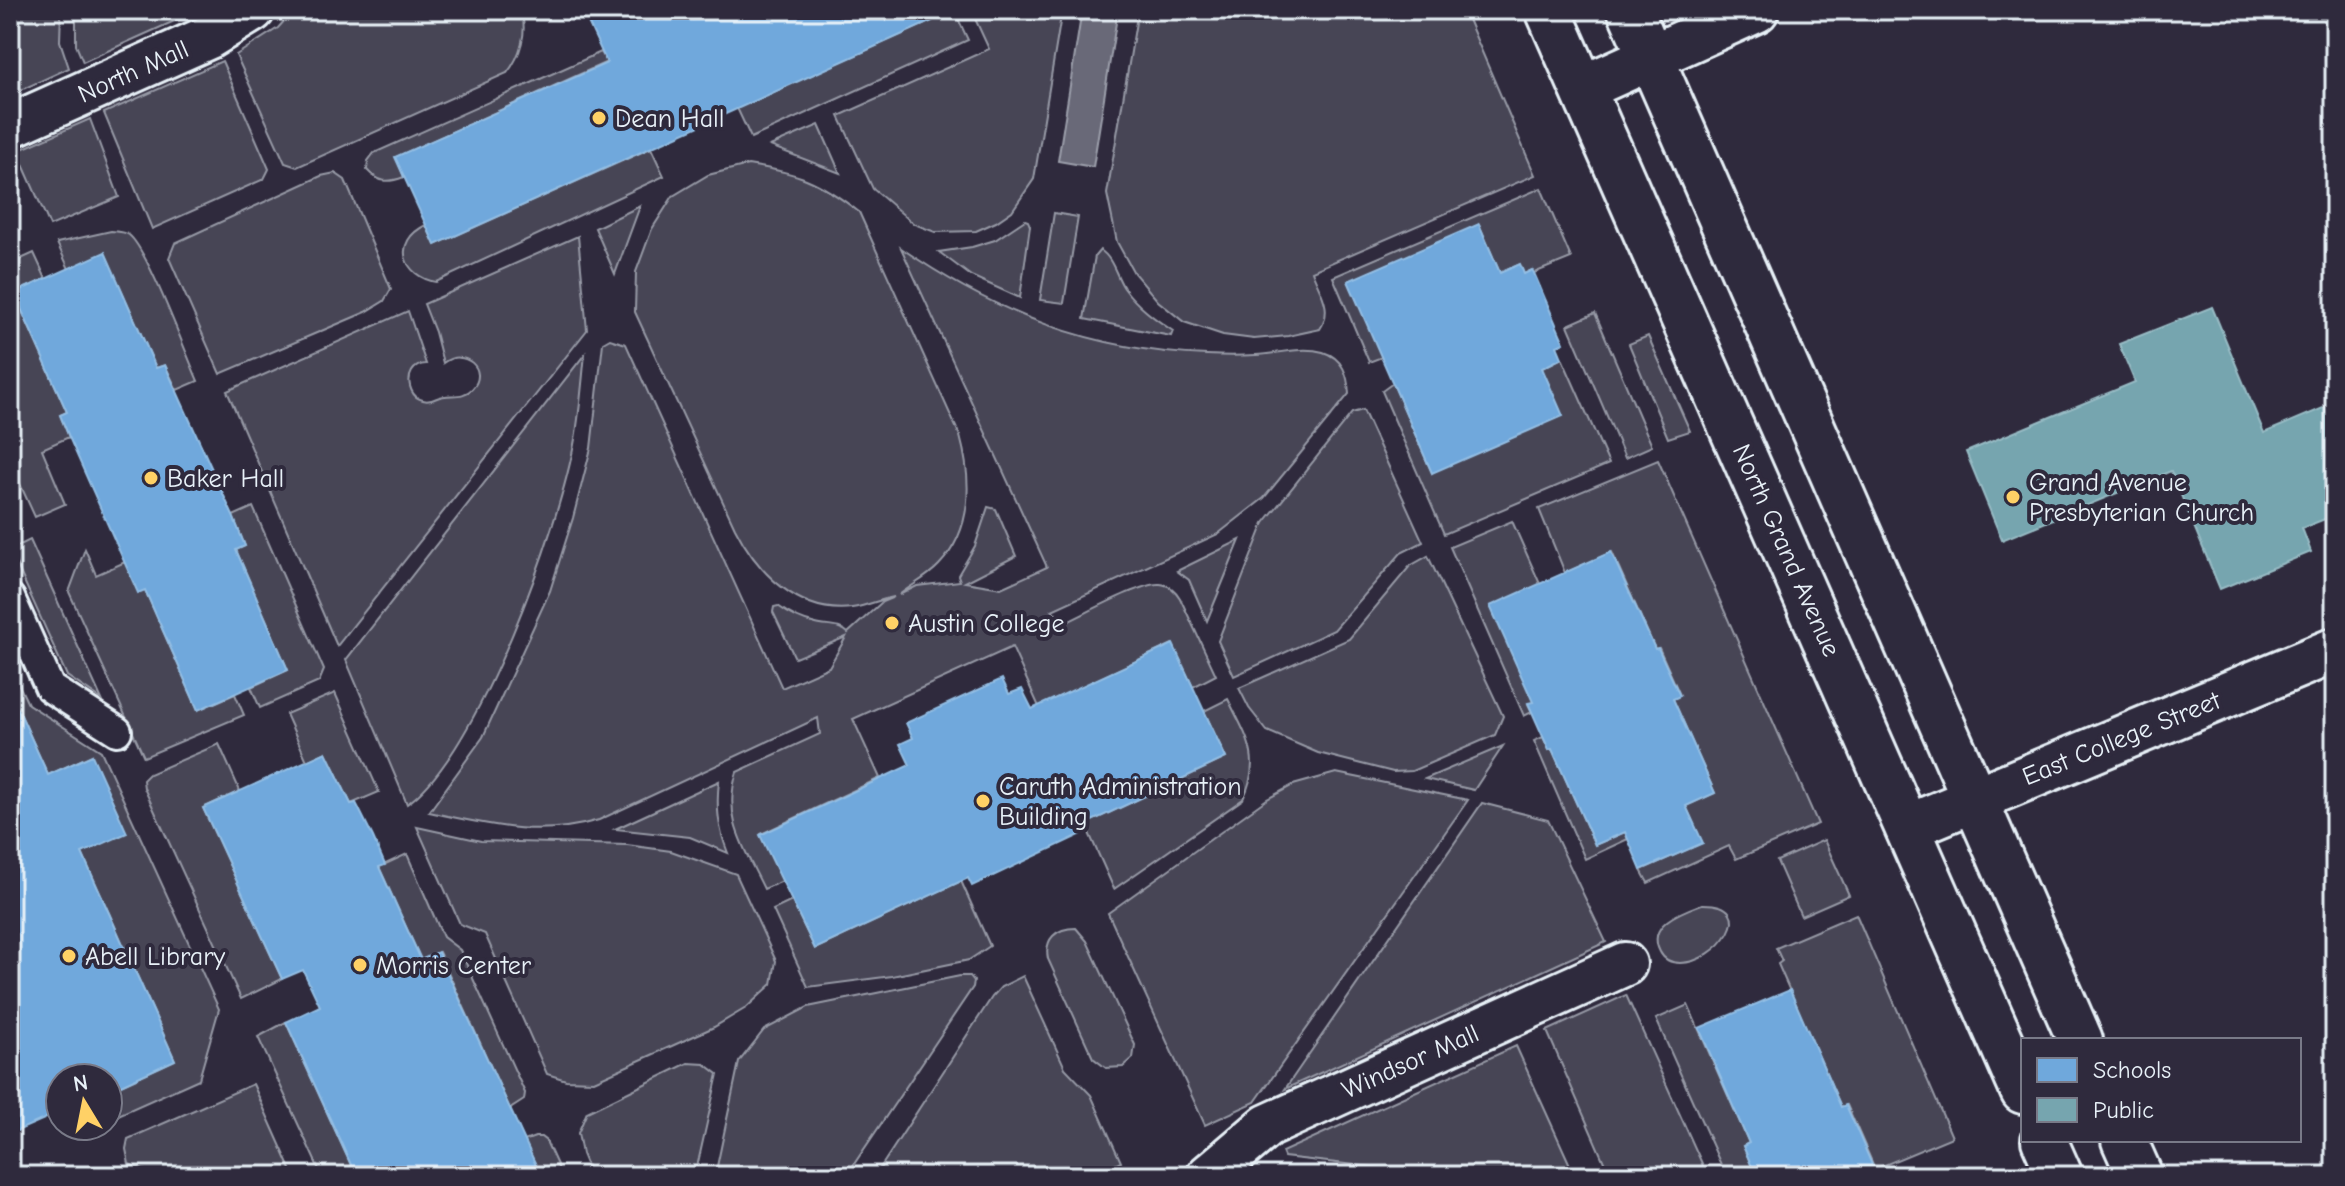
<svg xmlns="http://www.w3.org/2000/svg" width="2345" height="1186" font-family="'Comic Neue',sans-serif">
  <rect width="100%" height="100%" fill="#2f2a3d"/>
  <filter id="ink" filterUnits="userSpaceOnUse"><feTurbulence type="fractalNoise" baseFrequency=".0125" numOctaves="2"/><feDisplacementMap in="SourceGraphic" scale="16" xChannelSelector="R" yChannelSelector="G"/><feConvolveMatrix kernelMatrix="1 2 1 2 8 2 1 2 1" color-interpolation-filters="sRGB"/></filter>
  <g filter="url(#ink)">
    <!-- green -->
    <g fill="#464455" stroke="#979aa6" stroke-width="2">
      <path d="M10,10H61L60,41L69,68L10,95Z"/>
      <path d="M76,10H199L83,62L76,45Z"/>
      <path d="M294,10H520C529,30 520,57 507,73L297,167L285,163L236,55L278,28Z"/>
      <path d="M927,10H954L968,40L751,138L737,108L932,21Z"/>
      <path d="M971,10H1062L1034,179L1012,211L996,222L976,231L935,232L914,224L873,189L839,116L989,49Z"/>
      <path d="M1138,10H1464L1535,175L1312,271C1319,291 1334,308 1320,329L1288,336L1254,339L1223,335L1184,322L1158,301L1134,273L1117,242L1107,194Z"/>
      <path d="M601,52L607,62L396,157L404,177C388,183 379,183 367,170L368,161L374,153Z"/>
      <path d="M222,61L269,169L264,179L152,229L104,113Z"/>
      <path d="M90,119L119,197L50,226L17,151Z"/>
      <path d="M819,125L840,173L770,146Z"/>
      <path d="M651,148L664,176L436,282C403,276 391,242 426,225L435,245Z"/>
      <path d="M748,165C799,173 818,180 859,212L960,436C972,480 973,530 939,565C927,578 911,585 899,595L917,586L960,581L958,575L975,546L988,507L996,509L1016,556L965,582L1001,588L1047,567L901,248C995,313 1092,351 1207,355C1223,356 1240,356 1256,355C1278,354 1301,346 1323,352C1343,358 1348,375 1349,394L1264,498L1218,534L1052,610L1065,623C1085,614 1142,582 1160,584C1170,585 1175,590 1180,598L1216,675L1193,687L1172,644L1039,707L1012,647L853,719L880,778L761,834L783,881L764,889C745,849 722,818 737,772L820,734L818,718L599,820C538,838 490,825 429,812L483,737L550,591L573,518L591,448L603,343L610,339L626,344L782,688L829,667L846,637L795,658L773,612L774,607L778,606C790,615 802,621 816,624C827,627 840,625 848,633L882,602L894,597C881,599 867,606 852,608C799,615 757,572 735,528L635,312L636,272L652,229L673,196L708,175Z"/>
      <path d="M335,173L345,180L391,289L384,301L366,312L220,374L169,258L175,243L321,176Z"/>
      <path d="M1541,188L1571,258L1534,273L1532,270L1524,274L1520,264L1500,273L1479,224L1382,357L1369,362L1333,277Z"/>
      <path d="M640,206L615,274L595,228Z"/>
      <path d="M1054,213L1078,217L1064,303L1040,300Z"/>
      <path d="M1025,220L1028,221L1030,226L1020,298L971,276L939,252L972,247L995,240Z"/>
      <path d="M111,231C118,232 123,231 129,235C148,250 186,354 198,381L177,390L165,365L156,368L105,253L69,269L57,243Z"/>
      <path d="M578,236L587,330L337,646L227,391L408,311L426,364C398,365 408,412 437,398C449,393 463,399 472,389C490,370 464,347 443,363L435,332L424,304Z"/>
      <path d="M1100,250C1113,258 1116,276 1124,288C1137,306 1155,319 1173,331L1171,336L1084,319L1095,256Z"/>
      <path d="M34,253L46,279L14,293L67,412L60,415L69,437L42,449L65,504L35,517L10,462V264Z"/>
      <path d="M1595,313L1652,446L1625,458L1568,325Z"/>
      <path d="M1648,336L1690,431L1668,438L1629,344Z"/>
      <path d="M585,354C582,382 580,411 575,439C560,525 478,755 407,804L346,660Z"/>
      <path d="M1562,358L1609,464L1444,534L1382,391L1393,383L1432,473L1542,368Z"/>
      <path d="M1363,410L1423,542L1401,553L1334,630L1234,676L1218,641L1264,523L1352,413Z"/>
      <path d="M1658,460L1818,824L1736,859L1729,846L1648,883L1641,870L1702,843L1686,806L1715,793L1673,699L1680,695L1659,648L1655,649L1612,552L1565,573L1539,509Z"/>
      <path d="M253,507L324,670L319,682L260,708L251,687L288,670L236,550L245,546L233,516Z"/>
      <path d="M1512,521L1540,584L1533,702L1528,704L1532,712L1524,716L1450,547Z"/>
      <path d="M30,540L102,700L67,676L10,550Z"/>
      <path d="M1240,540L1207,621L1189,580L1177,571Z"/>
      <path d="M85,549L96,575L125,562L145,590L198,710L235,694L244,715L144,757L69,592Z"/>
      <path d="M1428,556L1503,716L1495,735L1412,771L1393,772L1318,753L1267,731L1249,708L1239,688L1349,639L1410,566Z"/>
      <path d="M10,666L28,704L101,751L219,1009L199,1079L114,1117L108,1114V1091L175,1060L82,853L92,755L48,775L10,691Z"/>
      <path d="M335,693L379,792L351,804L326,752L307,761L286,714Z"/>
      <path d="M1228,699C1246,736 1263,758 1243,799L1114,889L1085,824L1226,758L1204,711Z"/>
      <path d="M1543,737L1549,750L1552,749L1595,845L1625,832L1628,839L1585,859L1534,741Z"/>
      <path d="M219,744L240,791L203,808L282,979L241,999L144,788L143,780L149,774Z"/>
      <path d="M1503,746L1474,790L1425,779Z"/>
      <path d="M1336,773L1468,800L1255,1102L1205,1125L1108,913L1267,799L1293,785Z"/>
      <path d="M719,781C716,808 718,828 728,853L690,837L615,829Z"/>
      <path d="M1482,803L1548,820L1606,942L1285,1089Z"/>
      <path d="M417,827L481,841L627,845L671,851L736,874L776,961L772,984L746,1008L714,1027L594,1081L566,1080L547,1074L485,934L460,924Z"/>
      <path d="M1824,840L1849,895L1801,916L1777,861Z"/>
      <path d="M407,854L443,937L460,950L525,1093L524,1100L510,1109L439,952L421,960L379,867Z"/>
      <path d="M961,881L990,946L969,960L892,976L808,987L773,910L792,901L815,949Z"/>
      <path d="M1702,904C1763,903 1718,963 1680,963C1672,963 1664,960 1660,952C1645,924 1683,911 1702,904Z"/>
      <path d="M1856,914L1952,1137L1875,1169L1847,1105L1841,1107L1778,964L1782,961L1776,948Z"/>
      <path d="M1076,928L1087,941L1135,1045L1133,1058L1123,1067L1106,1068L1093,1058L1048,959C1044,939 1056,928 1076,928Z"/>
      <path d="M960,976H970L974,981L973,987L846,1176H715L739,1062L764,1030L808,1007Z"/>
      <path d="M1023,976L1065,1068L1091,1095L1121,1162L1110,1167L1114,1176H875L992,997L1001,987Z"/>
      <path d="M1626,995L1704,1168L1705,1176H1610L1547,1031Z"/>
      <path d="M1688,1005L1749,1143L1743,1146L1756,1176H1726L1656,1019Z"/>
      <path d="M286,1022L356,1176H322L258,1037Z"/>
      <path d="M1516,1046L1575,1176H1452L1284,1157L1282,1152Z"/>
      <path d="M688,1063L705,1064L718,1074L695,1176H591L582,1154L578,1133L587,1112Z"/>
      <path d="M253,1084L294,1176H157L129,1164L126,1149L128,1139Z"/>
      <path d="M535,1137H541L546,1141L562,1176H541L524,1141Z"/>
    </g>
    <!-- water -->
    <path fill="#696978" stroke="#9c9fab" stroke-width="2" d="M1082,10H1118L1093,167L1058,161Z"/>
    <!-- schools -->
    <g fill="#6fa8dc" stroke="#93bee4" stroke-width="2">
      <path d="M616,10H688L693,20L714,10H927L932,21L435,245L395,157L607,63L588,22Z"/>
      <path d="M1479,224L1500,273L1520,264L1524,274L1532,270L1534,273L1564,343L1557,346L1562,358L1542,368L1563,416L1432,473L1348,281Z"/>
      <path d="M105,252L156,368L165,365L233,516L245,546L236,550L288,670L198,710L145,590L138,593L69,437L60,415L67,412L14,293Z"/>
      <path d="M1611,552L1655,649L1658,648L1680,696L1673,699L1715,793L1686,806L1703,843L1641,870L1625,832L1595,845L1552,749L1549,750L1528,703L1533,702L1490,606Z"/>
      <path d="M1173,644L1226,758L1079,827L1082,834L972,886L968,878L815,949L760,835L910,765L900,744L913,738L906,723L1002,679L1009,694L1022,689L1032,709Z"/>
      <path d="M10,691L48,775L92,755L127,833L82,853L175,1060L108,1091V1078H60V1112L10,1134Z"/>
      <path d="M326,752L351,804L356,803L373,837L385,865L379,867L421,960L438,952L541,1176H356L286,1022L320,1006L303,970L282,979L203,808Z"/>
      <path d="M1790,990L1841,1107L1846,1105L1877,1176H1756L1743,1146L1749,1143L1699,1028Z"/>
    </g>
    <!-- public -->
    <path fill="#76a5af" stroke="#98bcc5" stroke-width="2" d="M2212,307L2264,433L2335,403V515L2302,528L2311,552L2220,589L2171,471L2002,540L1966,452L2135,382L2119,344Z"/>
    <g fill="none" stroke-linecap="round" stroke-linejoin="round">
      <!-- service casing -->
      <g stroke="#e8f1f8" stroke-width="34">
        <path id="service" d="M10,598L50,688L117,731"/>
      </g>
      <!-- pedestrian casing -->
      <g stroke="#e8f1f8" stroke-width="48">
        <g id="pedestrian">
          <path d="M10,126L209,37L253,10"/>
          <path d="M1208,1176L1267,1126L1625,964"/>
        </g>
      </g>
      <!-- minor casing -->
      <g stroke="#e8f1f8" stroke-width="50">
        <g id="minor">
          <path d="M1583,88L1756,10"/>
          <path d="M1908,827L2335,650"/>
        </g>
      </g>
      <!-- secondary casing -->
      <g stroke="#e8f1f8" stroke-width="50">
        <g id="secondary">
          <path d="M1548,10L2023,1091"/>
          <path d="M1630,10L2080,1040"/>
          <path d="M2044,1140L2060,1176"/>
          <path d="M2124,1140L2140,1176"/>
        </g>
      </g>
      <!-- service -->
      <use href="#service" stroke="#2f2a3d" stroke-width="28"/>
      <!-- pedestrian -->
      <use href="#pedestrian" stroke="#2f2a3d" stroke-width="42"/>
      <!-- minor -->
      <use href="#minor" stroke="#2f2a3d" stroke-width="44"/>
      <!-- secondary -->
      <use href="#secondary" stroke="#2f2a3d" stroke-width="44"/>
    </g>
  </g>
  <!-- markers -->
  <g fill="#ffd166" stroke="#2f2a3d" stroke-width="3">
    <circle cx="599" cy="118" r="8"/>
    <circle cx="151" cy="478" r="8"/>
    <circle cx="2013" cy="497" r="8"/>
    <circle cx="892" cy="623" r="8"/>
    <circle cx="983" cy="801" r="8"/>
    <circle cx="69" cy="956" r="8"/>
    <circle cx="360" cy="965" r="8"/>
  </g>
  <g text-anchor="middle" stroke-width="8" stroke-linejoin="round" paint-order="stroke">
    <!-- street labels -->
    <g font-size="26" fill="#e8f1f8" stroke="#2f2a3d">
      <text transform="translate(133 71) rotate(-24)" y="9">North Mall</text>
      <text transform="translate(1787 550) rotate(66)" y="9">North Grand Avenue</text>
      <text transform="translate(2121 738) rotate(-22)" y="9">East College Street</text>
      <text transform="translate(1410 1061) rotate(-24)" y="9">Windsor Mall</text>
    </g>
    <!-- poi labels -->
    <g font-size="26" fill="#e8f1f8" stroke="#2f2a3d" text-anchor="start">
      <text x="615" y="127">Dean Hall</text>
      <text x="167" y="487">Baker Hall</text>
      <text x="2029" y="491">Grand Avenue<tspan x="2029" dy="30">Presbyterian Church</tspan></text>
      <text x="908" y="632">Austin College</text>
      <text x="999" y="795">Caruth Administration<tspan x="999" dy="30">Building</tspan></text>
      <text x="85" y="965">Abell Library</text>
      <text x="376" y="974">Morris Center</text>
    </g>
  </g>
  <!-- margin -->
  <rect width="2345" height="1186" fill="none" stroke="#2f2a3d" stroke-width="40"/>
  <rect x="20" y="20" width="2305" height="1146" fill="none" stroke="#e8f1f8" stroke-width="3" filter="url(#ink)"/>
  <!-- legend -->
  <rect x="2021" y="1038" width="280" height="104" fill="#2f2a3d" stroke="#797a88" stroke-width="2"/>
  <rect x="2037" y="1058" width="40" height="24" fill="#6fa8dc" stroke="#797a88" stroke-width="2"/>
  <text x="2093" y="1078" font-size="24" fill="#e8f1f8">Schools</text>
  <rect x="2037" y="1098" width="40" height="24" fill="#76a5af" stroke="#797a88" stroke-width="2"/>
  <text x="2093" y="1118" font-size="24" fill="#e8f1f8">Public</text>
  <!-- north arrow -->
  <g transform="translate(84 1102) rotate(350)"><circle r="38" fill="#2f2a3d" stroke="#797a88" stroke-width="2"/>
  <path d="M0-6L14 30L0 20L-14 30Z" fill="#ffd166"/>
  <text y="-12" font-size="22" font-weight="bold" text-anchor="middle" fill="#e8f1f8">N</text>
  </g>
</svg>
